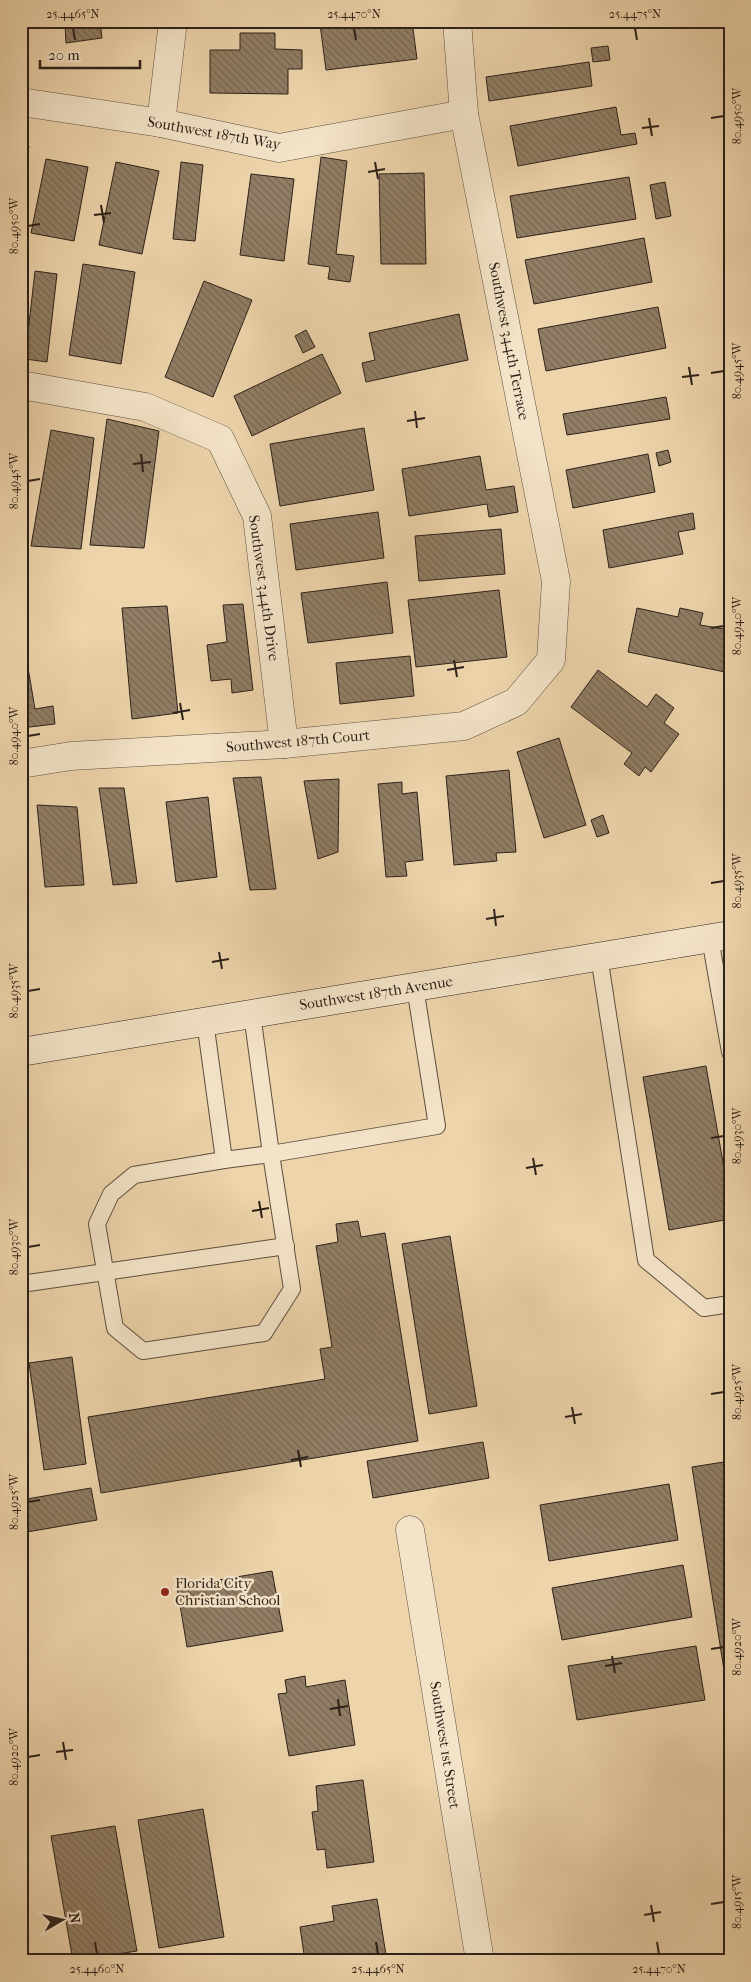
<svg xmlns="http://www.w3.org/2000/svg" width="751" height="1982" font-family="'IM FELL French Canon',serif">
  <defs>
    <pattern id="building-back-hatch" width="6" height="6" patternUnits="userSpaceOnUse" patternTransform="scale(1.25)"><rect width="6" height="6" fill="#917e65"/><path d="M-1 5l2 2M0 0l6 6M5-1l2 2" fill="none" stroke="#776752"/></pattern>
  </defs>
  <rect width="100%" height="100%" fill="#edd4ab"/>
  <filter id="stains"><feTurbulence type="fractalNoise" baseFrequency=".004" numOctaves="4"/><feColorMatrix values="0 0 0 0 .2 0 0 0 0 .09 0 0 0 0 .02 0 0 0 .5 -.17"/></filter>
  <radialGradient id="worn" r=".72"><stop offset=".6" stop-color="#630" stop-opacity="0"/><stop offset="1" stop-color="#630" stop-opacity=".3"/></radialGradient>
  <!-- building -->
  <g fill="url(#building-back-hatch)" stroke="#2d211a">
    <path d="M35,21H100L102,38L66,43L65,25L36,28Z"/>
    <path d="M344,21H412L417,59L326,70L320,24Z"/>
    <path d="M508,21H565L509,28Z"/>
    <path d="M240,33H275V49L302,50V69H288V94L210,93V50H240Z"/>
    <path d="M608,46L610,60L593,62L591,48Z"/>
    <path d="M589,62L592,86L489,101L486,77Z"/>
    <path d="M616,107L621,135L635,133L637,144L518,166L510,126Z"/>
    <path d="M21,144L29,146L21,187Z"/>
    <path d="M321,157L347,161L336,254L354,256L350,282L328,279L330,267L308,264Z"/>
    <path d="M46,159L88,167L74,241L31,233Z"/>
    <path d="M116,162L159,171L142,254L99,245Z"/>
    <path d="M181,162L203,165L195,241L173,239Z"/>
    <path d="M424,173L426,264H381L379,174Z"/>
    <path d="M251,174L294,179L284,261L240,255Z"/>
    <path d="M629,177L636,219L517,238L510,196Z"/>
    <path d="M665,182L671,216L656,219L650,185Z"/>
    <path d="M644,238L652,282L534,304L525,260Z"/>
    <path d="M83,264L135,272L121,364L69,355Z"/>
    <path d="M35,271L57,274L47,362L25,359Z"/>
    <path d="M204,281L252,300L213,397L165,377Z"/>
    <path d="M658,307L666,348L546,371L538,329Z"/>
    <path d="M459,314L468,360L366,382L362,363L375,360L369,333Z"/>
    <path d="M306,330L315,347L303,353L295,336Z"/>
    <path d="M322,354L341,393L252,436L234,396Z"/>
    <path d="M666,397L670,419L567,435L563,414Z"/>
    <path d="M107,419L159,431L144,548L90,545Z"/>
    <path d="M21,426L28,427L21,460Z"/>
    <path d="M364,428L374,490L280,506L270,444Z"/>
    <path d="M51,430L94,438L81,549L31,546Z"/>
    <path d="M668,450L671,462L659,466L656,453Z"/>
    <path d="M648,454L655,492L573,508L566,470Z"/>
    <path d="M480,456L486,490L514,486L518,512L489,517L487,504L409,516L402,469Z"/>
    <path d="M378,512L384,558L296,570L290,524Z"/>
    <path d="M693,513L695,529L678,532L683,554L609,568L603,530Z"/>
    <path d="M501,529L505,574L419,581L415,536Z"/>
    <path d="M387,582L393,633L308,643L301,593Z"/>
    <path d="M499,590L507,657L416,667L408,600Z"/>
    <path d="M243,604L253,690L232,693L231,679L211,681L207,645L227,642L223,605Z"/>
    <path d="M167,606L178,713L132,719L122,608Z"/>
    <path d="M637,608L678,617L680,608L703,613L700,625L730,630V649L725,672L628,652Z"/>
    <path d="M21,644H24L35,709L53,706L55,724L21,728Z"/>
    <path d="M410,656L414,696L340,704L336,663Z"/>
    <path d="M598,670L647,707L656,694L674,708L664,723L679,734L651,772L645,767L639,776L624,764L632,753L571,707Z"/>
    <path d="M559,738L586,825L544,838L517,752Z"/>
    <path d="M509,770L516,852L496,853L497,861L454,865L446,776Z"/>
    <path d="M261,777L276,889L250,890L233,778Z"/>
    <path d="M339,779L338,852L318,859L304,781Z"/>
    <path d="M402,782V794L417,792L423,860L405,862L407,876L386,877L378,784Z"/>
    <path d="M99,788H124L137,883L113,885Z"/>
    <path d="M208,797L217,877L176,882L166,802Z"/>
    <path d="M37,805L77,807L84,885L45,887Z"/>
    <path d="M603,815L609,833L597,837L591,820Z"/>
    <path d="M21,881L27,917L21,918Z"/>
    <path d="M706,1066L730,1202V1219L669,1230L643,1077Z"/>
    <path d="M358,1221L361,1237L385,1233L418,1441L101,1493L88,1417L325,1379L320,1349L332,1347L316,1246L338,1242L336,1224Z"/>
    <path d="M450,1236L477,1406L429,1414L402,1244Z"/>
    <path d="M72,1357L86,1464L44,1470L29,1363Z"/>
    <path d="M483,1442L489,1478L373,1498L367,1461Z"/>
    <path d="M730,1461V1708L692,1467Z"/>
    <path d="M669,1484L678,1540L549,1561L540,1505Z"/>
    <path d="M91,1488L97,1520L21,1533V1500Z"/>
    <path d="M683,1565L692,1617L562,1640L552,1588Z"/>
    <path d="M272,1571L283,1631L187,1647L177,1587Z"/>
    <path d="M696,1646L705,1700L577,1720L568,1666Z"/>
    <path d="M305,1676L306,1687L345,1680L355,1745L289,1756L278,1694L287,1693L285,1680Z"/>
    <path d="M363,1780L374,1862L327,1868L325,1849L317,1850L312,1812L318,1811L316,1786Z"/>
    <path d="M203,1809L224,1937L159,1948L138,1820Z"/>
    <path d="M115,1826L137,1951L73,1961L51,1836Z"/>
    <path d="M377,1899L387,1961H305L300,1927L334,1921L332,1906Z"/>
  </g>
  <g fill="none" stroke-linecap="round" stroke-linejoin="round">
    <!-- lane casing -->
    <g stroke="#5d4e3e" stroke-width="18">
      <g id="lane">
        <path d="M710,938L730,1052"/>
        <path d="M599,956L646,1260L704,1308L730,1304"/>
        <path d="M205,1021L224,1160L134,1175L111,1194L97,1224L115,1328L143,1351L264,1333L292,1289L271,1154L252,1014"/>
        <path d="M224,1160L271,1154L437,1126L415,987"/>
        <path d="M21,1284L286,1246"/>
      </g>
    </g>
    <!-- street casing -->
    <g stroke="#5d4e3e" stroke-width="29">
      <g id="street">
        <path d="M21,102L161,123L279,148L464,114"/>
        <path d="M161,123L173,21"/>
        <path d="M21,385L145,407L220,439L257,516L284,744"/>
        <path d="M21,764L71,756L284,744L464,726L516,702L551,660L556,581L464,114L457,21"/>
        <path d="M410,1530L480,1961"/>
      </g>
    </g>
    <!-- secondary casing -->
    <g stroke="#2d211a" stroke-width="29">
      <path id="secondary" d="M21,1052L730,935"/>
    </g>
    <!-- lane -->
    <use href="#lane" stroke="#f3e3c8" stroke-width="16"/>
    <!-- street -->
    <use href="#street" stroke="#f3e3c8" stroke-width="28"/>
    <!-- secondary -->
    <use href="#secondary" stroke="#f3e3c8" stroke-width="28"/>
  </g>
  <!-- ticks -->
  <path fill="none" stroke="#2d211a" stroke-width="2" d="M73,28L75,40M354,28L356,40M635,28L637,40M649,118L652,136M711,118L724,116M642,128L659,126M375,162L378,179M368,172L385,169M101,205L104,223M94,215L111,213M28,226L40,224M689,367L692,385M711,373L724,371M682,377L699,375M415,411L417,428M407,421L425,418M141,454L143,472M133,464L151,462M28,481L40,479M711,628L724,626M454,660L457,677M447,670L464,667M180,703L183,720M173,713L190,710M28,736L40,734M711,883L724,881M494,909L496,926M486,919L504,916M219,952L222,969M212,962L229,959M28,991L40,989M711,1138L724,1136M533,1158L536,1175M526,1168L543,1165M259,1201L262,1218M252,1211L269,1208M28,1247L40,1245M711,1394L724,1392M572,1407L575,1424M565,1417L582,1414M298,1450L301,1467M291,1460L308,1457M28,1502L40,1500M711,1649L724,1647M612,1656L615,1673M605,1666L622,1663M338,1699L340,1716M330,1709L348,1706M63,1742L66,1760M56,1752L73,1750M28,1757L40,1755M711,1904L724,1902M651,1905L654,1922M644,1915L661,1912M95,1942L97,1954M376,1942L378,1954M657,1942L659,1954"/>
  <!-- markers -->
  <circle fill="#8f2418" stroke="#f3e3c8" stroke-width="2" cx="165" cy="1592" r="5"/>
  <g text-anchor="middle" stroke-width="5" stroke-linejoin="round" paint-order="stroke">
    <!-- street labels -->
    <g font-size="15" fill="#2d211a" stroke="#f3e3c8">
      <text transform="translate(214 133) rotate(10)" y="5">Southwest 187th Way</text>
      <text transform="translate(509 341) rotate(79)" y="5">Southwest 344th Terrace</text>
      <text transform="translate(264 588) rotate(82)" y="5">Southwest 344th Drive</text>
      <text transform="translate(298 741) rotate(-5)" y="5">Southwest 187th Court</text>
      <text transform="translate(376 993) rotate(-9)" y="5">Southwest 187th Avenue</text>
      <text transform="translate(445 1745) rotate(81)" y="5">Southwest 1st Street</text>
    </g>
    <!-- poi labels -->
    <g font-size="15" fill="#2d211a" stroke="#f3e3c8" text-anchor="start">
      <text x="175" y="1588">Florida City<tspan x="175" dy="17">Christian School</tspan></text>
    </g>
  </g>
  <!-- margin -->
  <rect width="751" height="1982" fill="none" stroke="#edd4ab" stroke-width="55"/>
  <!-- north arrow -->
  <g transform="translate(62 1920) rotate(81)" stroke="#f3e3c8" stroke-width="4" paint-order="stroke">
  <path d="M0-4L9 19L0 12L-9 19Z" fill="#2d211a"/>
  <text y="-8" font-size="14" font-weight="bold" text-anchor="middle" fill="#2d211a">N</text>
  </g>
  <!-- scale -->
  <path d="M40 60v8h100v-8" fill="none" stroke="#2d211a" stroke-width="2.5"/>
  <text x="48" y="60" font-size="15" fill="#2d211a" stroke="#f3e3c8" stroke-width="4" paint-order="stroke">20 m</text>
  <rect x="28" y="28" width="696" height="1926" fill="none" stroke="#2d211a" stroke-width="2"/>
  <g font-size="12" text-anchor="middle" fill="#2d211a">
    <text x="73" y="18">25.4465°N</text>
    <text x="354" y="18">25.4470°N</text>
    <text x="635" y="18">25.4475°N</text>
    <text transform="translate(737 116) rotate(-90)" y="4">80.4950°W</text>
    <text transform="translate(14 226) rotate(-90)" y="4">80.4950°W</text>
    <text transform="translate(737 371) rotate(-90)" y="4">80.4945°W</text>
    <text transform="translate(14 481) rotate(-90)" y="4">80.4945°W</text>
    <text transform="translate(737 626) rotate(-90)" y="4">80.4940°W</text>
    <text transform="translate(14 736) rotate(-90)" y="4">80.4940°W</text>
    <text transform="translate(737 881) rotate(-90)" y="4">80.4935°W</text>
    <text transform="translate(14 991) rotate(-90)" y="4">80.4935°W</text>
    <text transform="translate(737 1136) rotate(-90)" y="4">80.4930°W</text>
    <text transform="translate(14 1247) rotate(-90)" y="4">80.4930°W</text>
    <text transform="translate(737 1392) rotate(-90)" y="4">80.4925°W</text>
    <text transform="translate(14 1502) rotate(-90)" y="4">80.4925°W</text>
    <text transform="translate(737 1647) rotate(-90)" y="4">80.4920°W</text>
    <text transform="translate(14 1757) rotate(-90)" y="4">80.4920°W</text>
    <text transform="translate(737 1902) rotate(-90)" y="4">80.4915°W</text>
    <text x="97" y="1973">25.4460°N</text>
    <text x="378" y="1973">25.4465°N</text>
    <text x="659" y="1973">25.4470°N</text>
  </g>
  <rect width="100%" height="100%" filter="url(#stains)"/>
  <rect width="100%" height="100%" fill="url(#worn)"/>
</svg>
